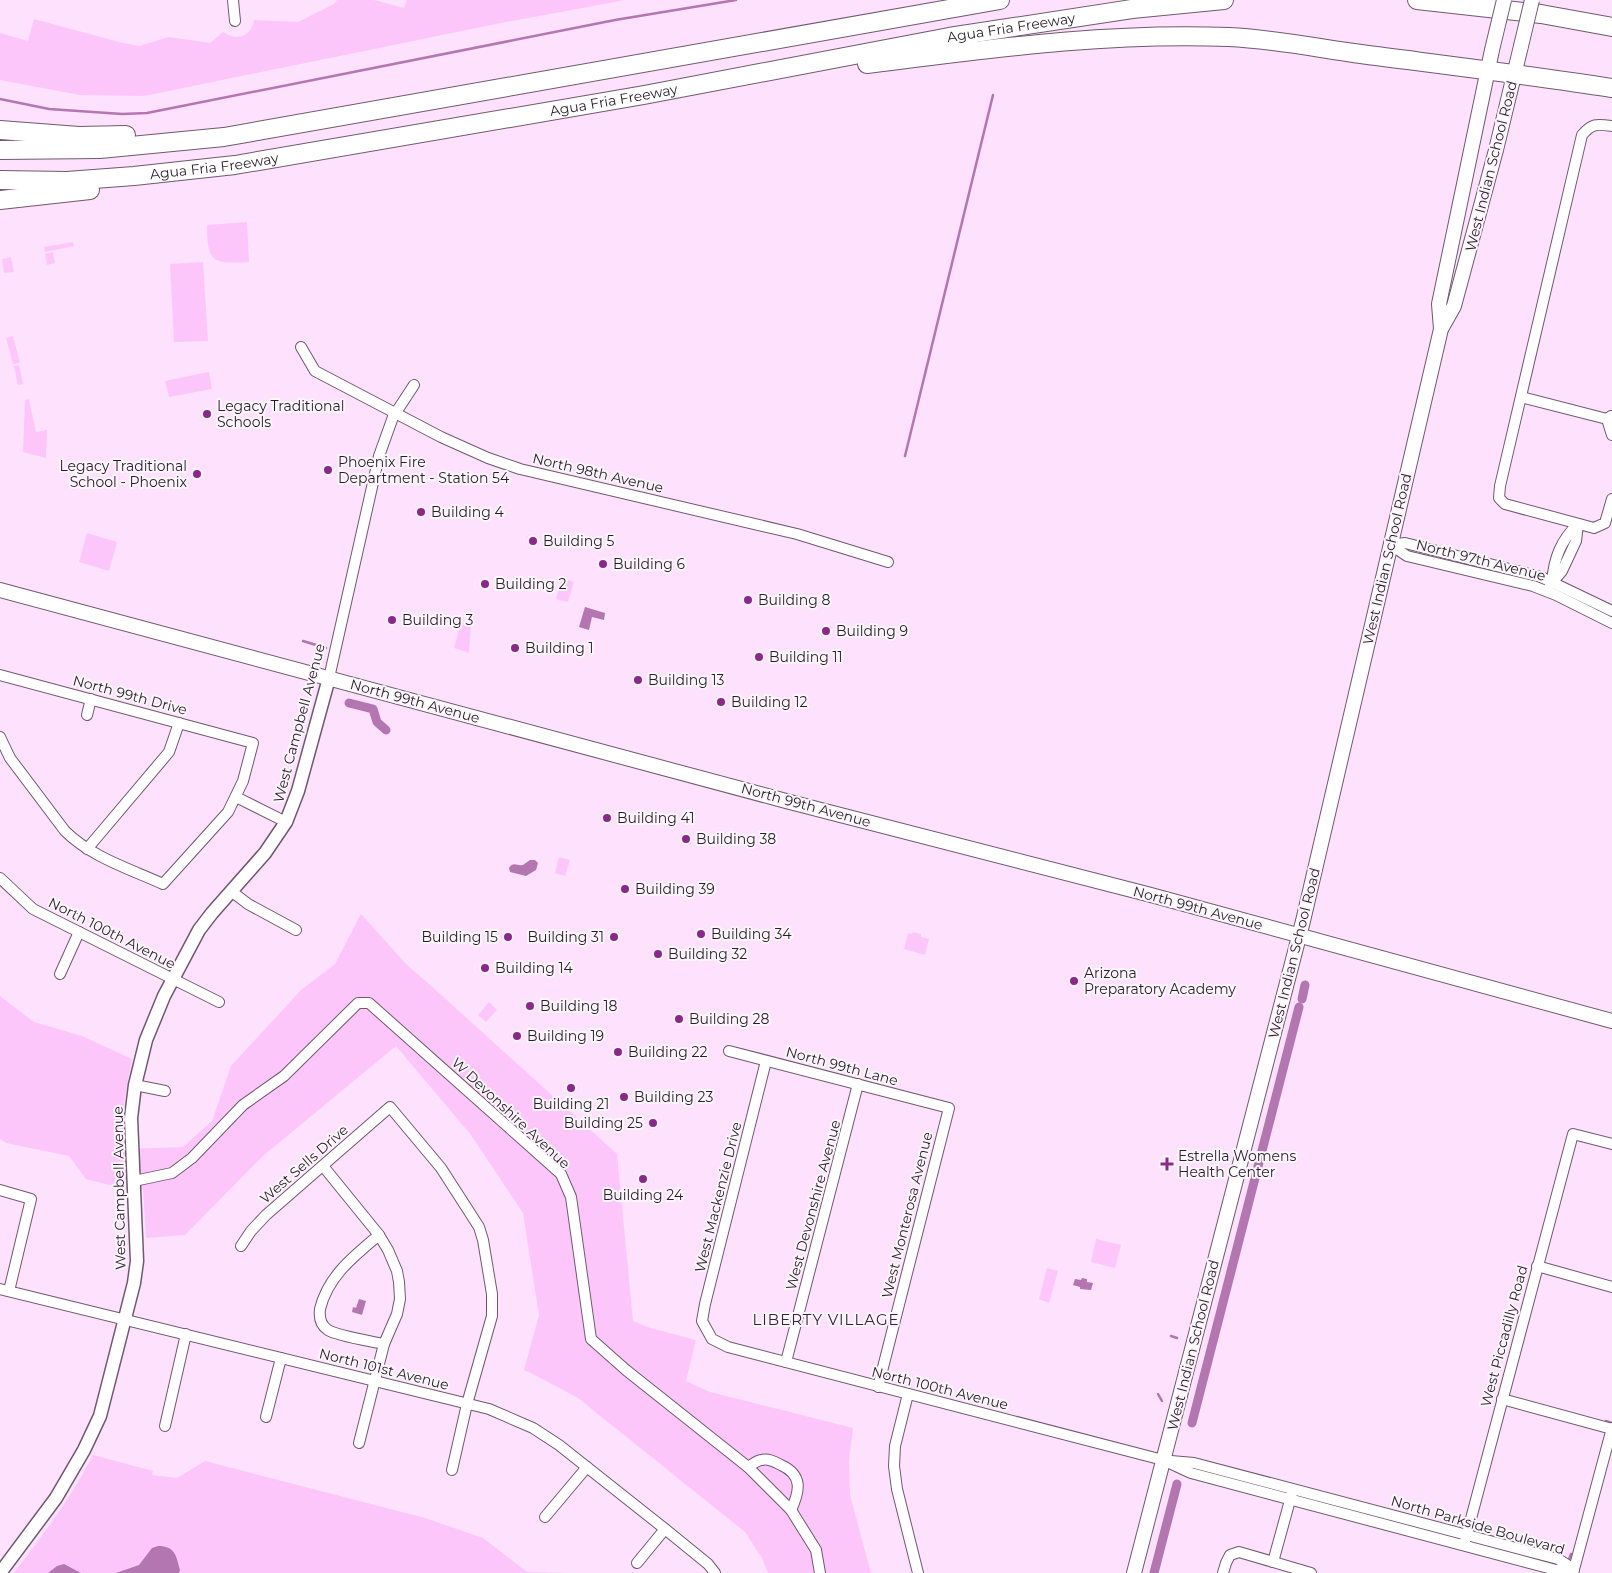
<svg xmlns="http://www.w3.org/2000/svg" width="1612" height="1573" font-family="Montserrat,sans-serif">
  <rect width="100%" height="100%" fill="#fee1fc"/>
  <!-- green -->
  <g fill="#fdc6fb">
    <path d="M337,0H374L404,8L407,0H625L506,22L144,96L80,95L0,80V33L28,41L34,19L119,42L139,46L169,37L210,43L223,32C236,41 252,37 254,20L298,22L334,4Z"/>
    <path d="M247,222L249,262C213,264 207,263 207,225Z"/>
    <path d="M73,242L74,246L45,252L44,247Z"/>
    <path d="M53,252L55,263L47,265L45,254Z"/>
    <path d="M11,257L14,272L4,273L2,259Z"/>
    <path d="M203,262L208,341L174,342L170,264Z"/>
    <path d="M13,336L20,363L13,364L6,338Z"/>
    <path d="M19,365L23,384L18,385L14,366Z"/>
    <path d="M209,372L212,389L169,397L165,381Z"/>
    <path d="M29,399L36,432L47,430L46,458L23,452L25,400Z"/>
    <path d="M87,533L117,542L109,571L79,562Z"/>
    <path d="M562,578L574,582L568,602L556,599Z"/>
    <path d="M461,622L471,625L469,653L454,648Z"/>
    <path d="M559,857L570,860L565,876L555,873Z"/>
    <path d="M361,914L407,965L428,983L617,1154L633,1321L650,1328L696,1340L686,1381L710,1392L853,1428L849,1460L850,1495L871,1573H768L762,1558L745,1532L578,1398L533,1374L524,1370L539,1315L523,1213L471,1135L396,1046L263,1156L185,1235L146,1238L143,1189H125L86,1179L69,1156L6,1143L0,1139V996L34,1022L82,1036L132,1059L124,1103L122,1149L183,1147L212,1121L231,1066L301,990L335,964Z"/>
    <path d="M913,932L921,934V937L929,939L925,955L904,949L908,933L912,934Z"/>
    <path d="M489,1002L497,1010L486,1022L478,1015Z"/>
    <path d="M1096,1239L1121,1245L1115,1268L1091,1262Z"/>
    <path d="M1047,1268L1058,1271L1049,1303L1039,1299Z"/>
    <path d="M93,1455L153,1471L152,1475L177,1478L205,1461L425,1518L483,1538L527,1572L570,1573H14C43,1535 71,1498 93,1455Z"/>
  </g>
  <!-- water -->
  <g fill="#b376b1">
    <path d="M585,607L605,613L604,620L592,617L589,630L579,627Z"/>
    <path d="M530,860H535L538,863L536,870L526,876L510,872L509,868C513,861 517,866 523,865Z"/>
    <path d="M1082,1278L1087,1279V1282L1093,1283L1091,1290L1080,1289V1287L1073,1285L1075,1279L1081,1280Z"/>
    <path d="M359,1299L366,1301L362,1315L352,1312L353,1307L356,1308Z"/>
    <path d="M158,1546C175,1546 176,1555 180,1570L179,1573H116L139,1565L152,1548Z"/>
    <path d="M64,1564L81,1573H48L57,1566Z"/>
  </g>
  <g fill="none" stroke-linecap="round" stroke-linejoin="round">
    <!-- stream -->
    <g stroke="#b376b1" stroke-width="2.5">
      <path d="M0,99L49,109L122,114L147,113L615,20L736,0"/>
      <path d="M905,456L993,95"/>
      <path d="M303,641L326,648"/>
      <path d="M1171,1336L1177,1338"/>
      <path d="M1158,1394L1162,1401"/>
      <path d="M1605,1424L1606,1421L1612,1423"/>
      <path d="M1568,1562L1571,1554"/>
    </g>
    <!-- canal -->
    <g stroke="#b376b1" stroke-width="9">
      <path d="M349,703L373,709L377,722L386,730"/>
      <path d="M1302,999L1305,985"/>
      <path d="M1192,1423L1299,1007"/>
      <path d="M1154,1573L1177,1484"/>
    </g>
    <!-- minor casing -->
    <g stroke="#70586f" stroke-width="12">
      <g id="minor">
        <path d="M233,0L235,21"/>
        <path d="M1612,126C1597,124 1592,123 1582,135L1500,486L1499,498L1505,504L1594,528L1605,523L1612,499"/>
        <path d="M301,347L315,371L441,437L488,458L520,469L797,534L888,562"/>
        <path d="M1521,397L1607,419"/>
        <path d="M1611,416L1607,419L1612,435"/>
        <path d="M1391,545L1407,556L1533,586L1556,595L1612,623"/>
        <path d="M1391,545L1405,543L1541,577L1612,611"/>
        <path d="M1552,582C1554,558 1561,540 1578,524"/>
        <path d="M1550,585L1562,571L1576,541L1578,524"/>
        <path d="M0,675L253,743L243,781L228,812L163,884C130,869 91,857 65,831L10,758L0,737"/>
        <path d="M329,678L379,456L393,417L414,385"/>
        <path d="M87,715L91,699"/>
        <path d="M236,797L286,822"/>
        <path d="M87,849L169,752L179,723"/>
        <path d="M0,878L33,909L219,1002"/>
        <path d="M231,891L248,904L296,930"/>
        <path d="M60,974L79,932"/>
        <path d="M729,1051L949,1108L878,1387"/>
        <path d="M766,1061L705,1304L702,1321L712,1339L728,1347L1163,1460L1191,1473L1556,1570L1574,1569"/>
        <path d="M135,1085L165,1091"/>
        <path d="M323,1166L379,1235L388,1250L397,1271L399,1282L400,1299L397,1314L384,1344L359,1443"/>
        <path d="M134,1181L172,1173L192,1158L243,1105L284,1076L358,1003H369L561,1174L571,1197L591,1339L626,1370L748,1467L791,1510L816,1550L820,1573"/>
        <path d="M0,1190L31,1199L9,1291"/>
        <path d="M379,1235C354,1256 328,1276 320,1309C319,1317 320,1325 328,1330C337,1336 371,1341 384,1344"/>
        <path d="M241,1246L251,1231L266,1215L390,1107L441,1168L479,1227L483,1240L492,1294V1316L467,1404L452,1470"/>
        <path d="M1537,1266L1612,1287"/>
        <path d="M0,1289L489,1409L533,1428L559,1445L665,1529L708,1564L715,1573"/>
        <path d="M786,1362L858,1084"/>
        <path d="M908,1394L895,1446L894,1466L897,1489L918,1573"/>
        <path d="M1502,1399L1612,1429"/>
        <path d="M266,1417L281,1358"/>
        <path d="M165,1426L186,1334"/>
        <path d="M1171,1461L1194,1463L1558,1559L1574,1569"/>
        <path d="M748,1467C752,1465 757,1460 762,1460C768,1458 775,1462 781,1465C803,1475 800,1491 791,1510"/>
        <path d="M545,1517L587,1467"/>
        <path d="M1464,1545L1573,1134L1612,1144"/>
        <path d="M1273,1562L1292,1493"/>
        <path d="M637,1563L665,1529"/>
        <path d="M1223,1573L1226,1563L1230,1555L1239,1552L1311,1573"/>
        <path d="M1573,1573L1612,1428"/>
      </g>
    </g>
    <!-- tertiary casing -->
    <g stroke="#70586f" stroke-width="15">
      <path id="tertiary" d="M0,1573L56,1498L84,1450L100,1416L134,1283L137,1261L131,1118L135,1085L146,1040L164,996L199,930L212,913L265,853L286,822L298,791L329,678"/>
    </g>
    <!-- secondary casing -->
    <g stroke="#70586f" stroke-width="16">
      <g id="secondary">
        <path d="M1441,329L1439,304L1492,50"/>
        <path d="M0,590L786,801L1151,895L1612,1021"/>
        <path d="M1134,1573L1303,921L1441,329L1454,306L1496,150L1521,46"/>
      </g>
    </g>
    <!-- motorway casing -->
    <g stroke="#70586f" stroke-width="20">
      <g id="motorway">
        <path d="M1417,0L1541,14L1612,27"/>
        <path d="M867,64C988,49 1108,32 1229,37C1273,39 1317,48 1361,54C1445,65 1528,75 1612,88"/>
        <path d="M0,130L79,136L126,135"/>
        <path d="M0,150L100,149L224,137L1000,0"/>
        <path id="s1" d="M0,180L67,181L134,176L235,165L644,95L949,37L1132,9L1224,0"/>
        <path d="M0,200L90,190"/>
      </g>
    </g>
    <!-- minor -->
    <use href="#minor" stroke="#fff" stroke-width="10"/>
    <!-- tertiary -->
    <use href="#tertiary" stroke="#fff" stroke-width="12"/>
    <!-- secondary -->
    <use href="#secondary" stroke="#fff" stroke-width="14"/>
    <!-- motorway -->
    <use href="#motorway" stroke="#fff" stroke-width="18"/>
    <!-- secondary-bridge casing -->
    <g stroke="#70586f" stroke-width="16" stroke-linecap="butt">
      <g id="secondary-bridge">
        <path d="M1521,46L1532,0"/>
        <path d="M1492,50L1504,0"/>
      </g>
    </g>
    <!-- secondary-bridge -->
    <use href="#secondary-bridge" stroke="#fff" stroke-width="14"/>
  </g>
  <!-- markers -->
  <g fill="#8c268d" stroke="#fcf6fc" stroke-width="2">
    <circle cx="207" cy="414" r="5"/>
    <circle cx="328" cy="470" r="5"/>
    <circle cx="197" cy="474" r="5"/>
    <circle cx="421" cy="512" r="5"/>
    <circle cx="533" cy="541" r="5"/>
    <circle cx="603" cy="564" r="5"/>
    <circle cx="485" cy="584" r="5"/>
    <circle cx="748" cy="600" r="5"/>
    <circle cx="392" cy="620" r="5"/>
    <circle cx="826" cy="631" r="5"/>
    <circle cx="515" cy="648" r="5"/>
    <circle cx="759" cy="657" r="5"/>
    <circle cx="638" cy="680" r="5"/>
    <circle cx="721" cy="702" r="5"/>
    <circle cx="607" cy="818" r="5"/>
    <circle cx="686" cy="839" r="5"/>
    <circle cx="625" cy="889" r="5"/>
    <circle cx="701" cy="934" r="5"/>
    <circle cx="508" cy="937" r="5"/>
    <circle cx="614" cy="937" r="5"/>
    <circle cx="658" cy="954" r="5"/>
    <circle cx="485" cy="968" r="5"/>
    <circle cx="1074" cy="981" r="5"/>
    <circle cx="530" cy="1006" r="5"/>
    <circle cx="679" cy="1019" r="5"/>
    <circle cx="517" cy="1036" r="5"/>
    <circle cx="618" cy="1052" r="5"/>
    <circle cx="571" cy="1088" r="5"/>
    <circle cx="624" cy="1097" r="5"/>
    <circle cx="653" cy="1123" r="5"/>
    <path d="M1164.5 1156.5h5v5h5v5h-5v5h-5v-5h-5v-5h5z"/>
    <circle cx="643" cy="1179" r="5"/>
  </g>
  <g text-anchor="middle" stroke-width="4" stroke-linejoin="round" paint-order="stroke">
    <!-- street labels -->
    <g font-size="14" fill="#281e28" stroke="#fcf6fc">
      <text dy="5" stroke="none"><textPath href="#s1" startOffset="1024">Agua Fria Freeway</textPath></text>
      <text dy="5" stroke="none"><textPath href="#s1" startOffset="620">Agua Fria Freeway</textPath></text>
      <text dy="5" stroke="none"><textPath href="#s1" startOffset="215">Agua Fria Freeway</textPath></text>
      <text transform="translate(1491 166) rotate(-76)" y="5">West Indian School Road</text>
      <text transform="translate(598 473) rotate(13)" y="5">North 98th Avenue</text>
      <text transform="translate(1387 559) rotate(-77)" y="5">West Indian School Road</text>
      <text transform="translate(1481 560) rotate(14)" y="5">North 97th Avenue</text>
      <text transform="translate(130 695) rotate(15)" y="5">North 99th Drive</text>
      <text transform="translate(415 701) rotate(15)" y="5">North 99th Avenue</text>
      <text transform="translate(299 723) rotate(-75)" y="5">West Campbell Avenue</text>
      <text transform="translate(806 805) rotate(15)" y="5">North 99th Avenue</text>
      <text transform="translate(1198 908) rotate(15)" y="5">North 99th Avenue</text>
      <text transform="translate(112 933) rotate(27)" y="5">North 100th Avenue</text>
      <text transform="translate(1294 953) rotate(-76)" y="5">West Indian School Road</text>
      <text transform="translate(842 1066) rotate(15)" y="5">North 99th Lane</text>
      <text transform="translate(511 1113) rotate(43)" y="5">W Devonshire Avenue</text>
      <text transform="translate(304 1164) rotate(-41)" y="5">West Sells Drive</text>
      <text transform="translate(119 1188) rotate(-91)" y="5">West Campbell Avenue</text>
      <text transform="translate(718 1197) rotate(-76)" y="5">West Mackenzie Drive</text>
      <text transform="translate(813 1205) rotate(-75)" y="5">West Devonshire Avenue</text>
      <text transform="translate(907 1215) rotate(-76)" y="5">West Monterosa Avenue</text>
      <text transform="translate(1504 1336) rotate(-75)" y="5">West Piccadilly Road</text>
      <text transform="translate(1193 1345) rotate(-76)" y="5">West Indian School Road</text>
      <text transform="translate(384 1369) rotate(14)" y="5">North 101st Avenue</text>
      <text transform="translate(940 1388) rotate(14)" y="5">North 100th Avenue</text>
      <text transform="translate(1478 1525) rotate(16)" y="5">North Parkside Boulevard</text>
    </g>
    <!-- poi labels -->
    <g font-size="14" fill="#281e28" stroke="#fcf6fc" text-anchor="start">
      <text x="217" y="411">Legacy Traditional<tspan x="217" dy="16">Schools</tspan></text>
      <text x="338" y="467">Phoenix Fire<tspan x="338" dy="16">Department - Station 54</tspan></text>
      <text x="187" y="471" text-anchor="end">Legacy Traditional<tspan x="187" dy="16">School - Phoenix</tspan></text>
      <text x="431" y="517">Building 4</text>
      <text x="543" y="546">Building 5</text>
      <text x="613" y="569">Building 6</text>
      <text x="495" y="589">Building 2</text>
      <text x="758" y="605">Building 8</text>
      <text x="402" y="625">Building 3</text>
      <text x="836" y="636">Building 9</text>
      <text x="525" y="653">Building 1</text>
      <text x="769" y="662">Building 11</text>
      <text x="648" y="685">Building 13</text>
      <text x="731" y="707">Building 12</text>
      <text x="617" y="823">Building 41</text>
      <text x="696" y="844">Building 38</text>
      <text x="635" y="894">Building 39</text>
      <text x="711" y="939">Building 34</text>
      <text x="498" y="942" text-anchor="end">Building 15</text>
      <text x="604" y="942" text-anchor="end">Building 31</text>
      <text x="668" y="959">Building 32</text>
      <text x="495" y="973">Building 14</text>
      <text x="1084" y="978">Arizona<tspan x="1084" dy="16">Preparatory Academy</tspan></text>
      <text x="540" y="1011">Building 18</text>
      <text x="689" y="1024">Building 28</text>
      <text x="527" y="1041">Building 19</text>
      <text x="628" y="1057">Building 22</text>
      <text x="634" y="1102">Building 23</text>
      <text x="571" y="1109" text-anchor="middle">Building 21</text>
      <text x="643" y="1128" text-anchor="end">Building 25</text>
      <text x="1178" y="1161">Estrella Womens<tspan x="1178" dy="16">Health Center</tspan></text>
      <text x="643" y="1200" text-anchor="middle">Building 24</text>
    </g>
    <!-- neighbourhood labels -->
    <g font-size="15" letter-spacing="1" fill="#382237" stroke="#fcf6fc">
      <text x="826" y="1325">LIBERTY VILLAGE</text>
    </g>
  </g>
</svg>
